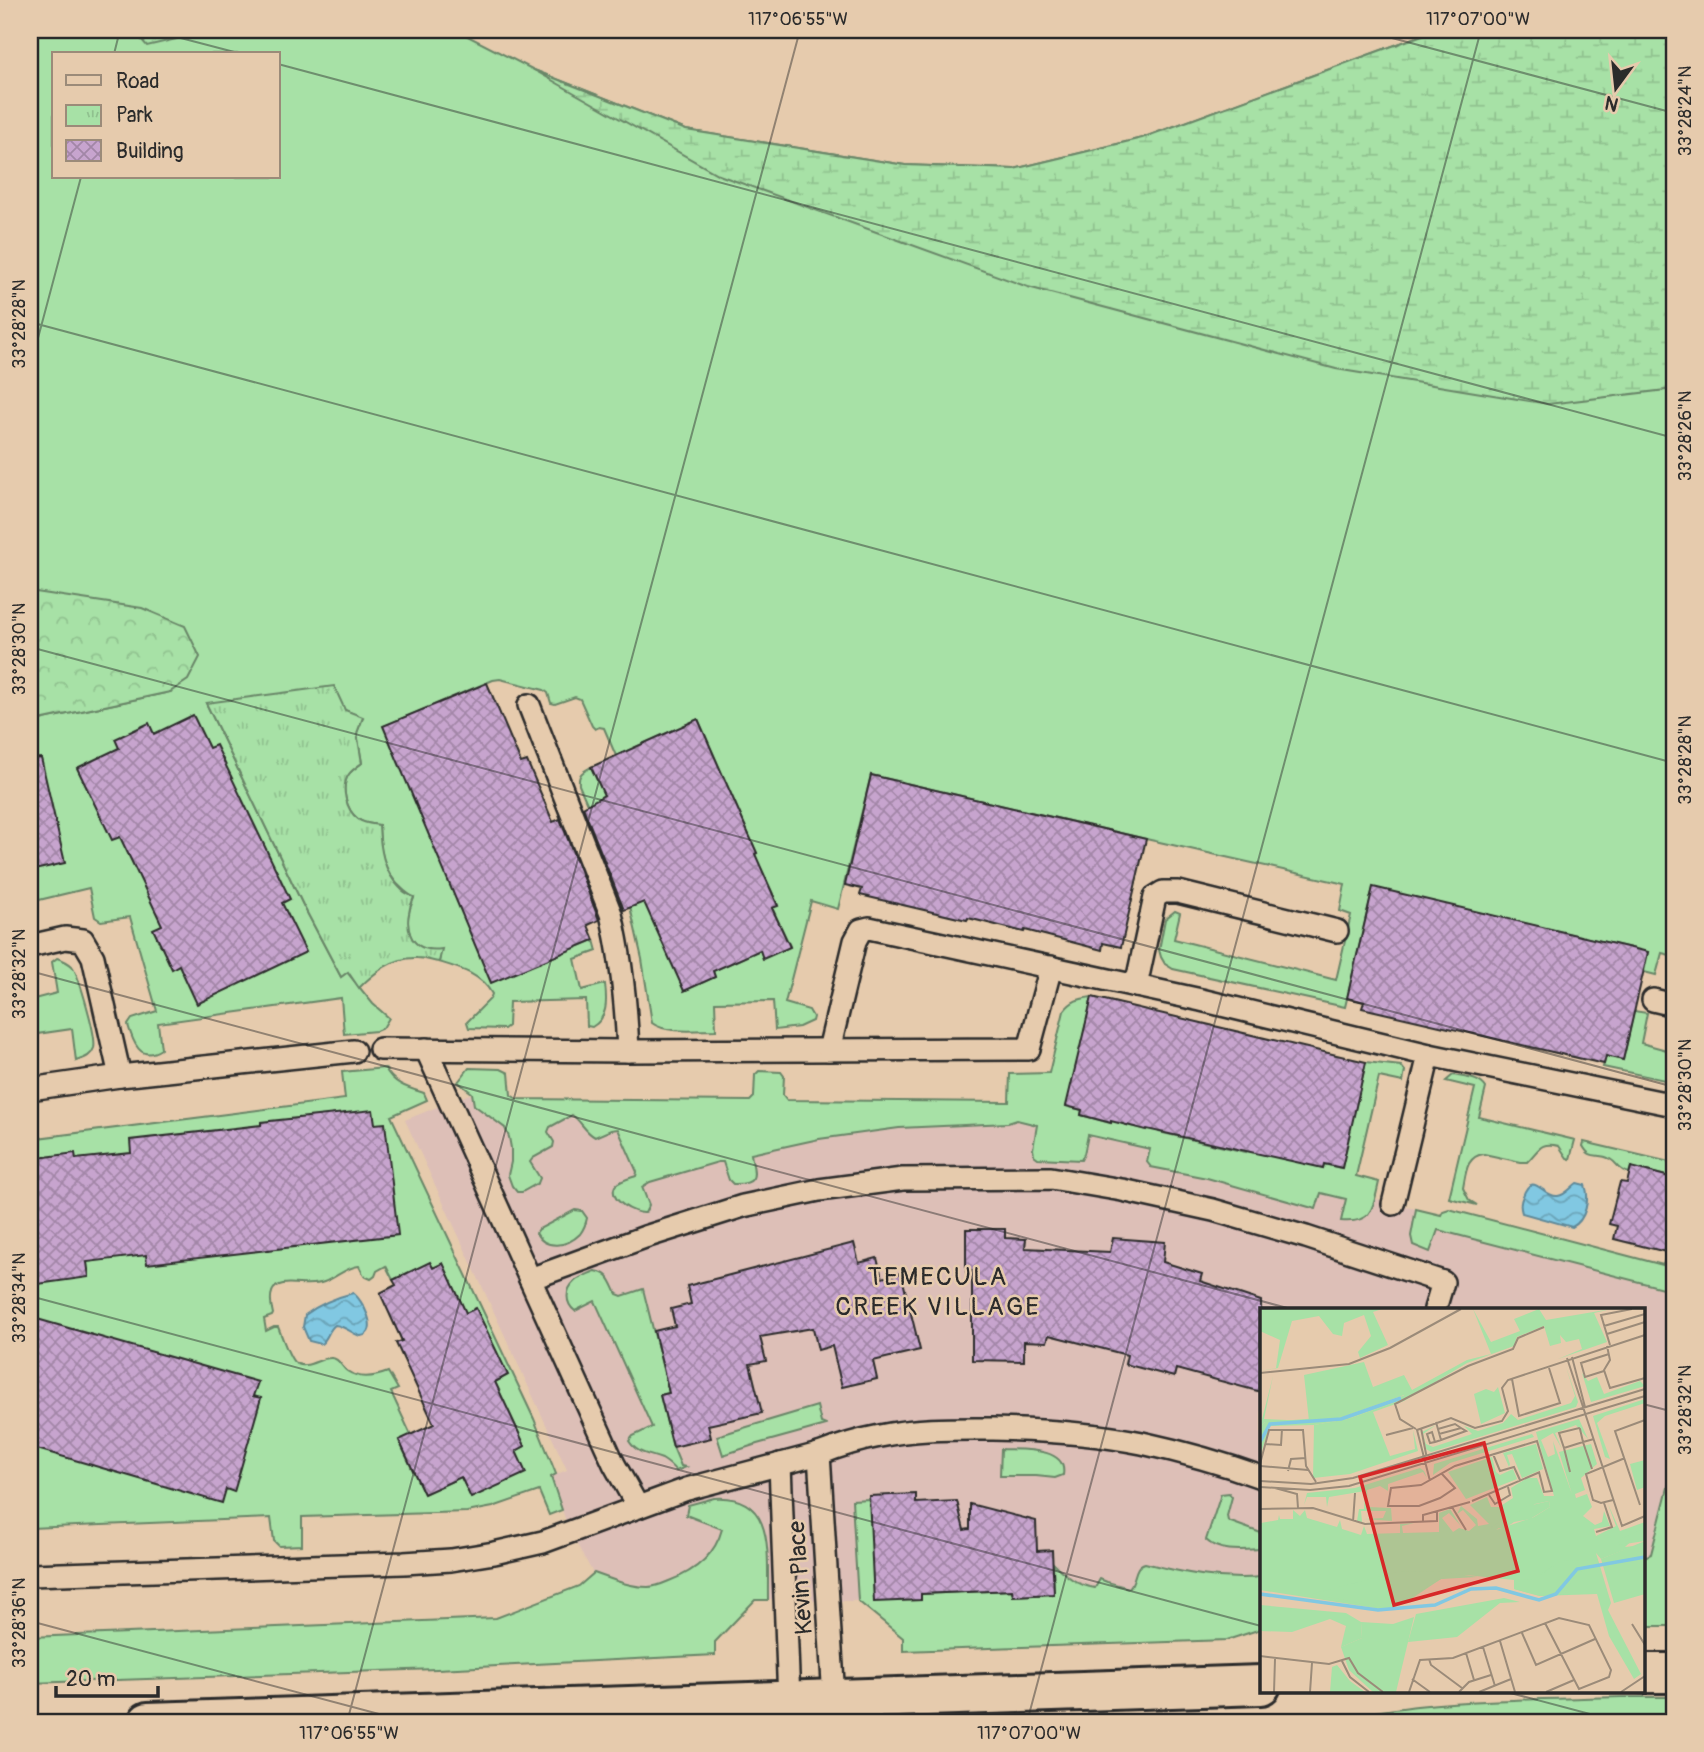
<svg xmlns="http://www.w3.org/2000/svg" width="1704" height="1752" font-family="Pangolin,sans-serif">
  <defs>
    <pattern id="forest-crowns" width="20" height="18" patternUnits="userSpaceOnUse" patternTransform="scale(1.75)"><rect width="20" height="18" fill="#a7e1a6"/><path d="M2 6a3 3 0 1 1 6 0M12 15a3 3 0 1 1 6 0" fill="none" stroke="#90c18f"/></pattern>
    <pattern id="wetland-marsh" width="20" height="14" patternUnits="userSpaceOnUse" patternTransform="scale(1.75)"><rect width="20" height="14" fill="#a7e1a6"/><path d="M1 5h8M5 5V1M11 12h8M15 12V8" fill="none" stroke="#90c18f"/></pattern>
    <pattern id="park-tufts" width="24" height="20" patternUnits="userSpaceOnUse" patternTransform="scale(1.75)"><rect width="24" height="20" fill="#a7e1a6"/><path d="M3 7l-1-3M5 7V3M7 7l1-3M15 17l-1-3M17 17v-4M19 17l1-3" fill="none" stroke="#90c18f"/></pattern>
    <pattern id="water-waves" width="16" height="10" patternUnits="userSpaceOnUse" patternTransform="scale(1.75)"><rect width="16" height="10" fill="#81c8e2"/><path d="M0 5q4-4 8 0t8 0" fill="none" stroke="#6aa3b7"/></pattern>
    <pattern id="building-cross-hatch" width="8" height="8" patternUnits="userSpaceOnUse" patternTransform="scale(1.75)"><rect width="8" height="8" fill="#c7a4ce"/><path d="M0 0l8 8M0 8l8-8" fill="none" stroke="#a286a7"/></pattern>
  </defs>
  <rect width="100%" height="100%" fill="#e6cbad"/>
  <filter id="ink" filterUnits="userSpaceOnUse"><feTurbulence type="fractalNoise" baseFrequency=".0143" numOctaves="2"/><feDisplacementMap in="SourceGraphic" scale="14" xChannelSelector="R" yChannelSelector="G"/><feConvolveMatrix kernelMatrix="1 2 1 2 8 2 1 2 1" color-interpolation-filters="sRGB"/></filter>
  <g filter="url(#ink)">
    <!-- built -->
    <path fill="#ddbfb7" d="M472,1093L501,1109L1004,1118L1337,1189L1674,1274V1501L1656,1570L1643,1569V1309H1261V1600L874,1614L858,1601L755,1600L670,1603L580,1586L593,1573L570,1532L550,1477L567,1470L405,1120Z"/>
    <!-- green -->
    <g fill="#a7e1a6" stroke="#698668" stroke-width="2" fill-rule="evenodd">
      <path d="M30,30H456L534,70L686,130L905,165L1014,169L1142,138L1436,30H1674V956L1662,953L1656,975L1644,972L1648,952L1373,888L1345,1007L1173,969L1165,964L1161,957L1159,950L1165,919L1175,911L1180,913L1174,939L1336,980L1351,915L1340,911L1345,884L1146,839L871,775L838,909L811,901L785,1003L809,1010L813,1017L812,1021L799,1027L775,1030L773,1001L715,1002L716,1030C698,1030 666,1034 652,1023L642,959L628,898L579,785C578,774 582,772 591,767L604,795L640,903L652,899L684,991L715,977L713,971L760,950L763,958L790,946L772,908L778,905L761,868L745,859L757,853L698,719L616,756L604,728L599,727L595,729L592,726L580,699L575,697L555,704L551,703L548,693L544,690L500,679L493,680L384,726L492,982L594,940L597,951L575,959L582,990L605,984C607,1001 608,1018 592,1027L587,1026L586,1000L509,1002L508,1026L504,1029L469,1028L467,1022L490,999L492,994C481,974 459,968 439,962L441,950C407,954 402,923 414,898C385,879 380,858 379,825C373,824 364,824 358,819C346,810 340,787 349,774C352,770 358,766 362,763L357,733L363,718L345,710L206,703L303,905L341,977L347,972L373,1004L389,1018L383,1028L376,1031L344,1034L341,998L158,1023L161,1049C140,1063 133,1042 128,1025L132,1019L157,1011L130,917L101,921L95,917L89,888L39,900L37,894L30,895V722L170,692L36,592L30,594ZM54,54H278V177H54Z"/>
      <path d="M57,958C63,960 68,962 72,966C79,975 97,1037 94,1048C91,1057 84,1058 76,1061L72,1029L30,1035V1000L57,993L52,962Z"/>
      <path d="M1092,997L1067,1106L1082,1110L1081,1115L1110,1123L1112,1116L1123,1124L1146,1130L1148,1122L1159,1132L1246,1152L1248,1145L1323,1168L1324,1164L1341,1168L1366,1062L1401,1066L1405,1071L1403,1082L1379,1077L1356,1176L1379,1182C1373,1208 1372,1224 1341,1221L1346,1199L1321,1193L1316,1209L1207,1178L1151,1167L1147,1162L1150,1149L1088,1135L1084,1154L1081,1160L1038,1158L1034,1155L1033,1149L1037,1125L1017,1120L1008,1123L899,1128L819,1139L751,1154C754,1173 761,1185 733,1184L729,1180L723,1162H718L650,1182L642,1187L649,1205L645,1213C634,1214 608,1200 615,1186C618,1181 630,1178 636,1176L637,1172L618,1129L611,1130L595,1137C585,1132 581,1121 572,1115L550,1127L548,1132L554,1142L553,1147L533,1158L530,1162L540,1178L538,1183L522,1192H517L512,1186L508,1175L511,1162V1148L509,1137L505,1128L474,1105L472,1093L458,1082L469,1068L501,1069L509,1073L511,1095L517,1099L750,1101L754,1097L755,1075L759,1071L781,1072L784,1076L783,1095L787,1100L1009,1102L1010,1074L1049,1073L1064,1011C1072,1000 1079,999 1092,997Z"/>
      <path d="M1634,1011L1647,1013L1641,1043L1674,1052V1082L1603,1067L1606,1056L1623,1060Z"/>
      <path d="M385,1068C393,1084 408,1088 424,1093L427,1100L391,1116L534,1419L556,1474L551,1477L562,1510L549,1515L539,1491L493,1507L467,1512L302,1517V1545L279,1546L274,1541L271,1518L30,1528V1139L345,1099L342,1072ZM430,1263L433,1268L443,1264L466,1313L476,1308L507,1375L495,1382L525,1446L516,1451L471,1497L461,1477L424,1494L399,1441L411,1435L391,1392L398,1389L388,1372C375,1377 360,1380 347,1371C341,1367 339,1357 330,1358C319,1358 305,1371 294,1362C288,1356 282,1336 278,1327H274L266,1331L264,1319L272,1316L273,1314C261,1267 301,1291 324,1282C336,1278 346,1267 359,1266L364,1276L371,1279L375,1276L377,1271L386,1266L393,1280Z"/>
      <path d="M1453,1075C1464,1078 1479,1077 1486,1088L1479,1117L1575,1140L1570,1159L1567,1158L1559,1146C1540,1141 1539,1150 1527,1162H1521L1484,1154C1466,1156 1466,1173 1463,1188L1469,1200L1477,1205L1449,1198L1475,1088L1446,1081Z"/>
      <path d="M1584,1142L1674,1163V1178L1631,1167L1629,1173C1616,1169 1619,1164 1610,1159C1598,1152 1591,1161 1583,1146Z"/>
      <path d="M1416,1209L1441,1215L1443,1211L1449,1209L1663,1265L1665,1259L1674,1261V1291L1438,1230L1430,1252L1413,1245L1411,1236Z"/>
      <path d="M575,1210L582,1211L587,1218C586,1223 583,1230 580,1234C567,1247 545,1250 536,1233L539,1229Z"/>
      <path d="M595,1271C610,1273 611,1282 617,1294L622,1296L643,1289L669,1393L660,1395L673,1447L681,1466L686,1467L676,1471C672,1466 667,1462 662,1459C649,1454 637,1454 629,1441L633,1436L652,1427L595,1301L575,1311C565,1303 565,1290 575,1281C580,1277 589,1274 595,1271Z"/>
      <path d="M817,1406L821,1423L826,1425L757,1444L723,1455L717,1436Z"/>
      <path d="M1001,1449C1019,1450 1068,1446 1063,1475L1055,1478L1036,1476H1000Z"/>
      <path d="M1674,1464V1626H1643V1555L1647,1556L1651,1554Z"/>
      <path d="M1229,1493L1232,1497L1227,1516L1228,1521L1261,1533V1549C1244,1550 1219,1553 1206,1540L1221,1494Z"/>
      <path d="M714,1498C777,1494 767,1556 768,1600H755L715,1642V1655L437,1669L30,1683V1637L496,1618L579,1586L594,1573C611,1579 629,1587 648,1587C655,1587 662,1584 669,1581C693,1572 715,1556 722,1529L686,1515L688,1505Z"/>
      <path d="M869,1499L921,1600V1594L1012,1590L1013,1596L1054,1594L1053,1563C1065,1575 1078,1586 1095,1588L1100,1579L1107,1582L1129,1588C1137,1580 1133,1566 1145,1563C1183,1573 1222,1581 1261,1577V1629L1227,1640L903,1651V1638L858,1601L852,1500Z"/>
      <path d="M1621,1697H1674V1722H1306C1344,1719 1380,1710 1417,1706C1485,1699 1553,1699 1621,1697Z"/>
    </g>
    <!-- forest -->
    <g fill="url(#forest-crowns)" stroke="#698668" stroke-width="2">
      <path d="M133,30H186L176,39L147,46Z"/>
      <path d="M36,592L142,608L185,626L200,657L188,680L170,692L30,722V594Z"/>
    </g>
    <!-- wetland -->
    <path fill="url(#wetland-marsh)" stroke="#698668" stroke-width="2" d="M1436,30H1674V389L1548,404L1336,369L1028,287L719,175L534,70L686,130L905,165L1014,169L1142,138Z"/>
    <!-- park -->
    <path fill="url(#park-tufts)" stroke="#698668" stroke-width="2" d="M334,686L345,710L363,717L357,733L362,763C358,766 352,770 349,774C340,787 346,810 358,819C364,824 373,824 379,825C380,847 383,871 400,888C403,892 409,895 414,897C402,923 407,954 442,949L439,962C432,961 424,958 417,958C393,957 375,972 359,988L348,972L341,977L303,905L206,703Z"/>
    <!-- water -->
    <g fill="url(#water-waves)" stroke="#5f8999" stroke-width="2">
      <path d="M1577,1183L1585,1185C1590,1199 1586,1220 1572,1227L1522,1213C1520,1206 1520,1203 1523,1196C1533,1169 1543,1198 1558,1196C1566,1195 1571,1187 1577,1183Z"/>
      <path d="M353,1293C362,1299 381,1333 361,1336C355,1336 346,1326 335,1325C328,1330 328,1339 321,1344L309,1341L303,1327L305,1315C318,1305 337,1297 353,1293Z"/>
    </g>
    <!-- building -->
    <g fill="url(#building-cross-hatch)" stroke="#2b2b2b" stroke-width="2">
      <path d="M487,683L521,763L527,761L553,822L560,819L599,920L588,925L594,940L491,983L383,726Z"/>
      <path d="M193,715L209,748L216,745L290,899L282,903L306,952L197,1004L179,965L172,969L153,929L162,925L144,887L120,837L112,840L77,768L119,748L115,739L149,723L154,734Z"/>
      <path d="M698,719L757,853L755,854L778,906L772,908L790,947L763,959L760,950L713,971L715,977L684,991L644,902L624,910L583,807L604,795L591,767Z"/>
      <path d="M41,758L65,863L30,871V759Z"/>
      <path d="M871,775L1146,839L1121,947L1103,943L1102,950L1025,930L1024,932L968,918L967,920L860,895L862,889L845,885Z"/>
      <path d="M1373,887L1648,952L1623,1060L1606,1056L1604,1064L1362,1008L1364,1002L1347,998Z"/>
      <path d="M1092,997L1366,1062L1342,1168L1324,1164L1323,1168L1147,1129L1146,1130L1111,1121V1123L1081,1115L1082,1110L1066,1106Z"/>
      <path d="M373,1110L375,1124L385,1123L398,1235L147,1264L146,1255L87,1262L89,1277L30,1285V1159L75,1153L76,1159L131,1153L130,1140L261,1125V1122Z"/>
      <path d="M1631,1167L1674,1178V1254L1614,1239L1617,1226L1609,1224L1620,1182L1627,1183Z"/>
      <path d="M966,1229H1005V1238L1026,1239L1025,1248L1110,1252L1113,1238L1165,1242L1163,1262L1202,1274L1200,1281L1261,1301V1392L1176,1369L1174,1377L1125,1364L1127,1355L1049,1335L1047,1342L1024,1341V1361L972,1360V1271L966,1272Z"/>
      <path d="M854,1243L859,1263L877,1258L882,1278L901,1273L920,1350L873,1361L877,1379L842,1387L832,1346L818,1350L813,1328L760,1337L766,1361L750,1364L762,1413L708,1425L711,1438L673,1447L660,1395L669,1393L654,1331L675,1326L671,1309L691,1304L687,1286Z"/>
      <path d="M430,1262L433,1268L443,1263L466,1313L476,1308L508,1375L495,1382L525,1446L516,1451L526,1473L471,1498L461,1477L424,1494L399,1440L434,1424L396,1343L402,1341L380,1293L396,1285L393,1280Z"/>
      <path d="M30,1317L258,1382L253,1396L261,1398L234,1492L226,1489L222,1503L30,1447Z"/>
      <path d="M916,1494V1503L957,1501L964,1530L970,1529V1504L1036,1521L1037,1551L1052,1550L1054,1594L1013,1596L1012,1590L921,1594V1600L874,1602L869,1496Z"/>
    </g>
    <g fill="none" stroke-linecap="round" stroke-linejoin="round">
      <!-- service casing -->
      <g stroke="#2b2b2b" stroke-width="26">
        <g id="service">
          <path d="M529,705L611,914C622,960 626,1004 628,1051"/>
          <path d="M30,946L65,938L83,940L93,957L120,1076"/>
          <path d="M1136,986L1155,897L1163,892H1178L1337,931"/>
          <path d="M1653,1000L1674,1005"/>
          <path d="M380,1049L628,1051L1029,1049L1051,967"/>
          <path d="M426,1049L530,1279"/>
          <path d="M829,1050L855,941L861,930L869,928L1201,1000L1429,1055L1674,1105"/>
          <path d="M30,1089L120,1076L354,1051"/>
          <path d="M1393,1204L1429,1055"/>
          <path d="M819,1454L834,1699"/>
          <path d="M780,1464L789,1701"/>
          <path d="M638,1507L614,1464L530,1279L645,1237L743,1206L819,1190L903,1179L1051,1178L1122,1190L1213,1210L1306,1237L1443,1282L1435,1309"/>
          <path d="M30,1575L404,1563L451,1560L494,1553L543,1542L687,1489L819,1454C839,1446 859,1440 880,1436C917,1428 956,1429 993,1429C1043,1430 1094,1433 1142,1443C1183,1452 1222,1463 1261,1477"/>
        </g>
      </g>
      <!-- primary casing -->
      <g stroke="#2b2b2b" stroke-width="44">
        <g id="primary">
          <path d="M1643,1673H1674"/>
          <path d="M148,1722L1261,1685"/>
        </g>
      </g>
      <!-- service -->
      <use href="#service" stroke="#e6cbad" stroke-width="21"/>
      <!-- primary -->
      <use href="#primary" stroke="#e6cbad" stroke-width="38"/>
    </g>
  </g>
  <!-- ticks -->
  <path fill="none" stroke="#2b2b2b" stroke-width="2" stroke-opacity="0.45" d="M150,30L242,54M1362,30L1674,113M114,54L120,30M278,64L1674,438M30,322L1674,763M30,368L81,177M30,647L1674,1087M30,971L1291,1309M30,1296L1261,1626M1643,1404L1674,1412M30,1621L409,1722M1503,1691L1620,1722M347,1722L800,30M1027,1722L1481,30"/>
  <g text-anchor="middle" stroke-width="5" stroke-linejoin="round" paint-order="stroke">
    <!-- street labels -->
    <g font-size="24" fill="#2b2b2b" stroke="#e6cbad">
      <text transform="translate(800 1578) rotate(-94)" y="8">Kevin Place</text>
    </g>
    <!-- neighbourhood labels -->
    <g font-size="26" letter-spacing="2" fill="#2b2b2b" stroke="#e6cbad">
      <text x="938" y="1285">TEMECULA<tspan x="938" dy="30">CREEK VILLAGE</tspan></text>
    </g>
  </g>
  <!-- overview -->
  <g transform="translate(1260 1308)">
    <rect width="385" height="385" fill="#e6cbad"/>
    <path d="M0,1H122L113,4L128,37L100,50L98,44L111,28L104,7L84,15L82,28L73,26L59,8L32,13L18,60L0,63L16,60L20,32L0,23ZM213,1L231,34L260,23L254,11L279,1L286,12L351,1L334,5L347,34L298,51L322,41L319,31L306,34L300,27L301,35L290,38L284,18L257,29L254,38L207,55L144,93L113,104L130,148L155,141L153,122L158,143L90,166L53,170L54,117L88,111L144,91V87L85,108L49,114H5L0,119L13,68L4,111L49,113L44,67L104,54L113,79L144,67L152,82L207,52L231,46ZM306,59L318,94L316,99L171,144L166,141L162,124L176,117L163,126L166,136L173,139L212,126L204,118L218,123L243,115L251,106L258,112L311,95L315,88ZM322,65L328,73L337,69L344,86L380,73L385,78L331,94ZM238,79L245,105L221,116L214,86L226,81L234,84ZM385,91V95L345,108L337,115L350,151L345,149L333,108ZM319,111L328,131L316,117L295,125L302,141L293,125L281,132L288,149L295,146L293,133L312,186L299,144L331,136L337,156L321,170L325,182L315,186L316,190L327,186L332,199L323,208L335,217L342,214L344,203L350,218L334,221L336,228L356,218L348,196L360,223L385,214V220L365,239L374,238L341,251L336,245L351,295L348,302L381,366L374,371L349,328L337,286L280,288L254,281V272L206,267L181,271L142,297L121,301L0,282V209L1,215L18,212L19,207L20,211H33V202L40,208L45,202L47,210L77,219L80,212L82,221L101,227L104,218L107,226L140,225V216L154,215L142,218L143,225L179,224V205L190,201L201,218L189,205L182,210L193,224L199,220L209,223L216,217L203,202L197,206L201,198L217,211L218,218L229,216L210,197L227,189L231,199H239L253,190L251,180L267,170H277L284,188H294L276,124ZM289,193L290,199L274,209L236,222L275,196ZM272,126L274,129L190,155L173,167L174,156ZM276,136L283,161L262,170L252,146L247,147L250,156L249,159L243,145ZM232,149L236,164L240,167L253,161L257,171L206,191L188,164ZM160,160L164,163L167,170L163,164L128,176V183L120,178L107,182L108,199L131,200L132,213L104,211L123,210L126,203H101L102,214L97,213L99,201H104L105,183L69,189L67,199L66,189H47L44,197L47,185L95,180ZM244,290L260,294L240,295L197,329L148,334L156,306ZM0,297L86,305L101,314L102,330L81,339L86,318L70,311L32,324L0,323ZM77,357L90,373L105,384H70L72,359Z" fill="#a7e1a6" fill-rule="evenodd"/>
    <path d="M289,193L290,199L270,211L254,214L244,221L231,219L268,198ZM385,220V233L358,237L360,231Z" fill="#a7e1a6"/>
    <path d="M145,87L144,91L88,111L54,117L10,118L0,148V119L5,114L85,108ZM385,233V286L354,295L341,251ZM302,252L338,253L340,259L317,264L304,286L280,288L254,281V272L274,271ZM178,263L218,269L181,271L131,301L52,286L137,264Z" fill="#a7e1a6"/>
    <path d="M385,152V179L377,182L370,156ZM154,309L136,384H113L89,362L81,339L102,330L101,314L133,316Z" fill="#a7e1a6"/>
    <path fill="none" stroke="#81c8e2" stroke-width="3.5" d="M0,134L10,116L81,111L141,90M0,286L118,302L175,297L211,281L236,280L279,292L296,286L317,261L385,249"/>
    <path fill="none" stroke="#9b8b79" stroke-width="2" d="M344,18L385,6M347,26L385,14M350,37L341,7L372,1M347,38L350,52L344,62L350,80L385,70M312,49L325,99M307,50L362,218L385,208M323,62L321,55L349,46M323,62L325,69L344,63M0,65L89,56L130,40L201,1M252,71L259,108L300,95L289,60M161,120L167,151M156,121L140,111L135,96L208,58L253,41L258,30L284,19M178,121L195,116L201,120M179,126L201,120L206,123L181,132M126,127L153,120M175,134L172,124L167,126L170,135L175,134L181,132L176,114M6,136L21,137L22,121M304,140L310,164M233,146L240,163L254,159L260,172M0,156L9,122H43L46,158L56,174M0,158L48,162M332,161L323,134L320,121L319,120L299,125L304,140L323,134L334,131M28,163L31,151L46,150M182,166L195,180L180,190L159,198H128L131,180L161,177L195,158L277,133L292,183L284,184L279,164M0,173L51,176L93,170L385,81M170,173L157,122L191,110L215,120L242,113L248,103L242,80L248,72L385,27M0,179L50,182L89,178L385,88M15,180L37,186L38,200M229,187L235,196L250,187L248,179M353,192L341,195L333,192L326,166L365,150M212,193L280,164M380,197L355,123L385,112M192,199L206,222M0,201L53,200L105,216L177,213V203M163,213V207L210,194M93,214L95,185M336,224L352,219L344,195M372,316L385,337M262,325L276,357L335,331M240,333L255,384M223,339L235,378M206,345L214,372M0,348L69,356L89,350L98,365L123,384M169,351L171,357L202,380M82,353L90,369L109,384M152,371L170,384M14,384L15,351M50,384L52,355M149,384L160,352L193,350L299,310L329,317L351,362L349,369L319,381L285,315M199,384L209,374L231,367M219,384L251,371M286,384L314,372M361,384L385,368"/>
    <path fill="#d62828" fill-opacity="0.15" stroke="#d62828" stroke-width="3.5" d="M224,135L258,263L134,297L100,169Z"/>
    <rect width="385" height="385" fill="none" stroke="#2b2b2b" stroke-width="3.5"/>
  </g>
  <!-- margin -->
  <rect width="1704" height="1752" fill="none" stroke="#e6cbad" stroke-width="77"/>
  <!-- legend -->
  <rect x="52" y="52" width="228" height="126" fill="#e6cbad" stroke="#9b8b79" stroke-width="2"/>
  <rect x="66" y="75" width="35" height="10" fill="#e6cbad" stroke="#9b8b79" stroke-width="2"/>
  <text x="116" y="88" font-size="21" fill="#2b2b2b">Road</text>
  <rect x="66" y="105" width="35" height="21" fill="url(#park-tufts)" stroke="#9b8b79" stroke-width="2"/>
  <text x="116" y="122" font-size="21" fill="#2b2b2b">Park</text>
  <rect x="66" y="140" width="35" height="21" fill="url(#building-cross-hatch)" stroke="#9b8b79" stroke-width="2"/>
  <text x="116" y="158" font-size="21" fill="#2b2b2b">Building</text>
  <!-- north arrow -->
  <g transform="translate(1616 88) rotate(195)" stroke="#e6cbad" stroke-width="5" paint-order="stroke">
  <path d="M0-5L12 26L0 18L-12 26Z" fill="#2b2b2b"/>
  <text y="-10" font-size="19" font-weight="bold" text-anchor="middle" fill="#2b2b2b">N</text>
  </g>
  <!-- scale -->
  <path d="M56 1686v10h102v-10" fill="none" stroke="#2b2b2b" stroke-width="3.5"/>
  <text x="66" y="1686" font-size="21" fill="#2b2b2b" stroke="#e6cbad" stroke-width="5" paint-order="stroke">20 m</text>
  <rect x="38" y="38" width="1628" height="1676" fill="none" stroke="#2b2b2b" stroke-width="2.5"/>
  <g font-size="18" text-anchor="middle" fill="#2b2b2b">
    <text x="798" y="25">117°06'55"W</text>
    <text x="1478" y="25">117°07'00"W</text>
    <text transform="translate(1685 111) rotate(-90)" y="6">33°28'24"N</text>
    <text transform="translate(19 324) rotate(-90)" y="6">33°28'28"N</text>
    <text transform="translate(1685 436) rotate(-90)" y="6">33°28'26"N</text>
    <text transform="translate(19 649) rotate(-90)" y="6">33°28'30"N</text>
    <text transform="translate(1685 760) rotate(-90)" y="6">33°28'28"N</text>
    <text transform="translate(19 974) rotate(-90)" y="6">33°28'32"N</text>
    <text transform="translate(1685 1085) rotate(-90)" y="6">33°28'30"N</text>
    <text transform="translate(19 1298) rotate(-90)" y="6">33°28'34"N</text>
    <text transform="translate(1685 1410) rotate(-90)" y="6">33°28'32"N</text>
    <text transform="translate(19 1623) rotate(-90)" y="6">33°28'36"N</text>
    <text x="349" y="1739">117°06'55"W</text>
    <text x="1029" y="1739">117°07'00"W</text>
  </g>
</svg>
